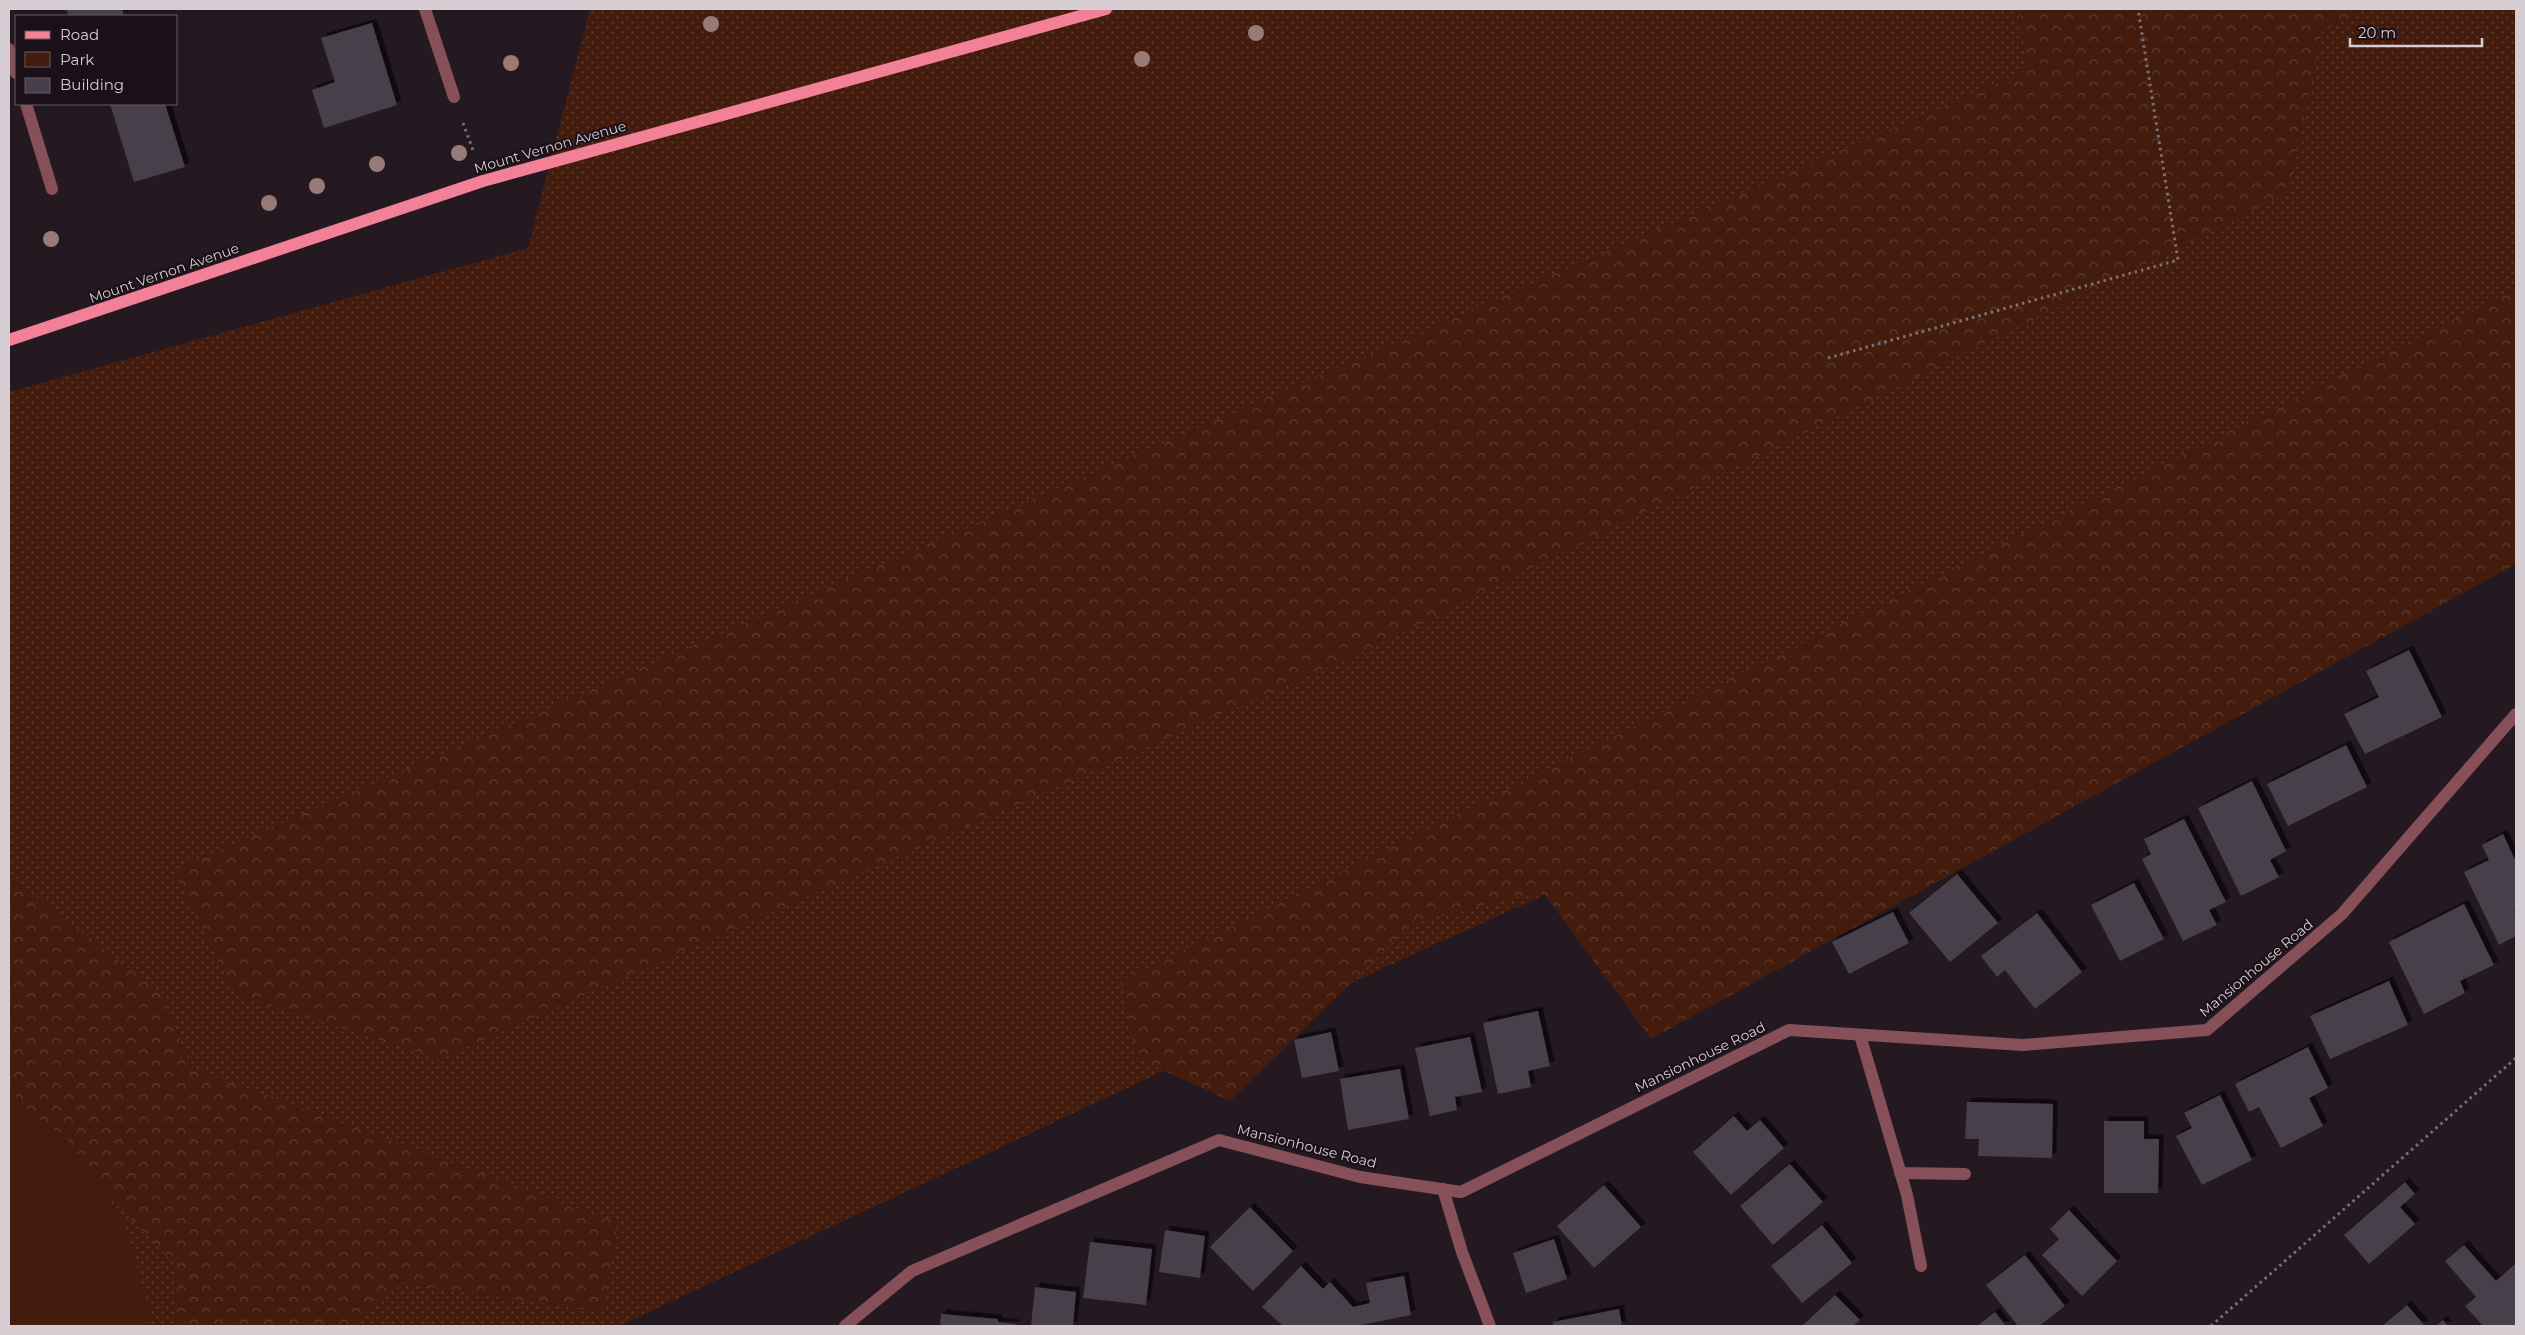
<svg xmlns="http://www.w3.org/2000/svg" width="2525" height="1335" font-family="Montserrat,sans-serif">
  <defs>
    <pattern id="green-dots" width="8" height="8" patternUnits="userSpaceOnUse" patternTransform="scale(1.25)"><rect width="8" height="8" fill="#441c0e"/><path d="M2 2h.1M6 6h.1" fill="none" stroke="#5e3c30" stroke-width="1.8" stroke-linecap="round"/></pattern>
    <pattern id="forest-crowns" width="20" height="18" patternUnits="userSpaceOnUse" patternTransform="scale(1.25)"><rect width="20" height="18" fill="#441c0e"/><path d="M2 6a3 3 0 1 1 6 0M12 15a3 3 0 1 1 6 0" fill="none" stroke="#5e3c30"/></pattern>
    <filter id="shadow"><feDropShadow dx="4.5" dy="-4.5" stdDeviation="0" flood-color="#0009"/></filter>
  </defs>
  <rect width="100%" height="100%" fill="#241920"/>
  <!-- green -->
  <path fill="url(#green-dots)" d="M590,9H2516V458L1407,957L619,1326H9V392L528,248Z"/>
  <!-- forest -->
  <g fill="url(#forest-crowns)">
    <path d="M2019,9H2362L2322,31L2288,193L1365,651L440,1059L235,995L173,870L2027,70Z"/>
    <path d="M2516,289V564L1651,1039L1542,891L1414,922L1230,1101L1137,1058L1121,981Z"/>
    <path d="M9,876L161,993L192,1068L618,1223L602,1312L402,1283L354,1326H177L174,1264L9,1089Z"/>
  </g>
  <!-- pitch -->
  <path fill="#441c0e" d="M9,1096L68,1140L123,1219L150,1311V1326H9Z"/>
  <!-- building -->
  <g fill="#463f4b" filter="url(#shadow)">
    <path d="M66,9H122L124,16H69Z"/>
    <path d="M372,23L397,105L324,128L312,90L335,82L321,38Z"/>
    <path d="M110,104H165L185,167L134,182Z"/>
    <path d="M2409,650L2442,717L2365,754L2344,714L2379,697L2366,671Z"/>
    <path d="M2346,745L2367,787L2288,826L2267,784Z"/>
    <path d="M2252,781L2286,851L2270,860L2279,877L2241,896L2198,808Z"/>
    <path d="M2184,819L2226,902L2209,910L2217,925L2183,941L2142,859L2151,854L2144,839Z"/>
    <path d="M2503,834L2516,862V910L2514,911L2516,917V936L2499,945L2464,872L2489,860L2482,845Z"/>
    <path d="M1957,874L1998,923L1950,962L1909,913Z"/>
    <path d="M2134,883L2164,939L2120,961L2091,905Z"/>
    <path d="M2464,904L2494,965L2460,981L2465,993L2424,1014L2389,942Z"/>
    <path d="M1893,912L1909,943L1849,974L1832,942Z"/>
    <path d="M2037,913L2082,972L2035,1009L2005,970L1997,977L1981,956Z"/>
    <path d="M2389,981L2408,1025L2330,1059L2310,1016Z"/>
    <path d="M1538,1011L1550,1066L1528,1071L1531,1087L1498,1094L1483,1023Z"/>
    <path d="M1331,1032L1339,1071L1302,1078L1294,1040Z"/>
    <path d="M1470,1037L1482,1092L1455,1097L1457,1110L1430,1116L1415,1048Z"/>
    <path d="M2308,1047L2328,1088L2309,1098L2323,1126L2281,1148L2259,1107L2249,1112L2235,1084Z"/>
    <path d="M1400,1069L1409,1119L1348,1130L1340,1079Z"/>
    <path d="M2220,1095L2252,1160L2202,1185L2176,1136L2192,1128L2184,1113Z"/>
    <path d="M1967,1102L2053,1104L2052,1158L1978,1156L1979,1139H1965Z"/>
    <path d="M1734,1116L1747,1131L1760,1120L1784,1148L1731,1195L1693,1152Z"/>
    <path d="M2104,1121H2144V1139H2159L2158,1193H2104Z"/>
    <path d="M1790,1164L1823,1202L1773,1245L1740,1206Z"/>
    <path d="M2405,1182L2415,1194L2400,1207L2415,1224L2369,1264L2344,1235Z"/>
    <path d="M1604,1185L1641,1227L1594,1268L1557,1226Z"/>
    <path d="M1250,1207L1293,1251L1253,1291L1210,1247Z"/>
    <path d="M2069,1210L2117,1261L2082,1296L2042,1255L2059,1239L2050,1229Z"/>
    <path d="M1822,1225L1852,1263L1802,1303L1771,1266Z"/>
    <path d="M1165,1230L1205,1236L1200,1278L1159,1272Z"/>
    <path d="M1554,1239L1567,1279L1526,1293L1513,1253Z"/>
    <path d="M1090,1242L1152,1249L1146,1305L1083,1298Z"/>
    <path d="M2464,1245L2496,1281L2516,1263V1326H2483L2465,1306L2476,1297L2445,1261Z"/>
    <path d="M2025,1255L2065,1306L2039,1326H2018L1986,1285Z"/>
    <path d="M1301,1266L1323,1289L1330,1282L1353,1307L1370,1303L1366,1283L1404,1276L1411,1315L1356,1326H1283L1262,1307Z"/>
    <path d="M1035,1287L1076,1292L1073,1326H1031Z"/>
    <path d="M1835,1295L1860,1320L1853,1326H1802Z"/>
    <path d="M2407,1305L2425,1326H2382Z"/>
    <path d="M1619,1309L1622,1326H1553V1322Z"/>
    <path d="M1995,1312L2006,1326H1977Z"/>
    <path d="M941,1314L998,1319V1322L1016,1324V1326H940Z"/>
    <path d="M2443,1320L2448,1326H2436Z"/>
  </g>
  <g fill="none" stroke-linecap="round" stroke-linejoin="round">
    <!-- path -->
    <g stroke="#7a7076" stroke-width="3" stroke-dasharray="2.5 4" stroke-linecap="butt">
      <path d="M463,123L474,153"/>
      <path d="M1828,358L2178,260L2138,9"/>
      <path d="M2211,1326L2516,1058"/>
    </g>
    <!-- minor -->
    <g stroke="#875059" stroke-width="12">
      <path d="M425,9L454,97"/>
      <path d="M9,49L16,73"/>
      <path d="M26,104L52,189"/>
      <path d="M1860,1035L1907,1195L1921,1266"/>
      <path d="M1900,1173L1965,1174"/>
      <path d="M1443,1189L1462,1252L1490,1326"/>
      <path d="M845,1326L912,1271L1219,1140L1360,1177L1461,1192L1789,1030L2023,1045L2207,1030L2342,914L2516,714"/>
    </g>
    <!-- major -->
    <path stroke="#f28096" stroke-width="12" d="M9,340L483,181L1106,9"/>
  </g>
  <!-- trees -->
  <g fill="#987b76">
    <circle cx="711" cy="24" r="8"/>
    <circle cx="1256" cy="33" r="8"/>
    <circle cx="1142" cy="59" r="8"/>
    <circle cx="511" cy="63" r="8"/>
    <circle cx="459" cy="153" r="8"/>
    <circle cx="377" cy="164" r="8"/>
    <circle cx="317" cy="186" r="8"/>
    <circle cx="269" cy="203" r="8"/>
    <circle cx="51" cy="239" r="8"/>
  </g>
  <g text-anchor="middle" stroke-width="4" stroke-linejoin="round" paint-order="stroke">
    <!-- street labels -->
    <g font-size="14" fill="#d6ced3" stroke="#1b1017">
      <text transform="translate(550 147) rotate(-16)" y="5">Mount Vernon Avenue</text>
      <text transform="translate(164 273) rotate(-19)" y="5">Mount Vernon Avenue</text>
      <text transform="translate(2256 968) rotate(-40)" y="5">Mansionhouse Road</text>
      <text transform="translate(1700 1057) rotate(-26)" y="5">Mansionhouse Road</text>
      <text transform="translate(1307 1146) rotate(14)" y="5">Mansionhouse Road</text>
    </g>
  </g>
  <!-- border -->
  <rect width="2525" height="1335" fill="none" stroke="#d6ced3" stroke-width="20"/>
  <!-- legend -->
  <rect x="15" y="15" width="162" height="90" fill="#1b1017" stroke="#665c62"/>
  <rect x="25" y="31" width="25" height="8" fill="#f28096" stroke="#665c62"/>
  <text x="60" y="40" font-size="15" fill="#d6ced3">Road</text>
  <rect x="25" y="52" width="25" height="15" fill="#441c0e" stroke="#665c62"/>
  <text x="60" y="65" font-size="15" fill="#d6ced3">Park</text>
  <rect x="25" y="78" width="25" height="15" fill="#463f4b" stroke="#665c62"/>
  <text x="60" y="90" font-size="15" fill="#d6ced3">Building</text>
  <!-- scale -->
  <path d="M2350 38v8h132v-8" fill="none" stroke="#d6ced3" stroke-width="2.5"/>
  <text x="2358" y="38" font-size="15" fill="#d6ced3" stroke="#1b1017" stroke-width="4" paint-order="stroke">20 m</text>
</svg>
